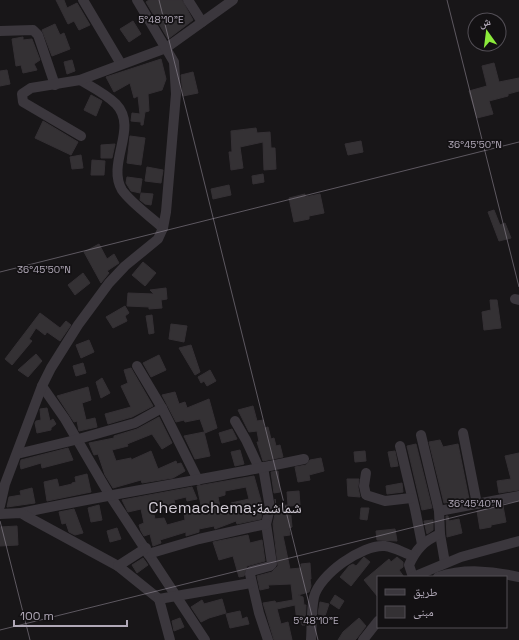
<svg xmlns="http://www.w3.org/2000/svg" width="519" height="640" font-family="'Space Grotesk','Noto Naskh Arabic',sans-serif">
  <rect width="100%" height="100%" fill="#181618"/>
  <!-- building -->
  <g fill="#343134" stroke="#343034" fill-rule="evenodd">
    <path d="M56,0H64L67,8L77,3L90,25L79,30L74,21L68,24Z"/>
    <path d="M149,0H182L193,20L168,39L146,2Z"/>
    <path d="M133,21L141,34L129,42L120,29Z"/>
    <path d="M55,24L60,35L64,33L70,49L52,56L42,30Z"/>
    <path d="M23,37V40L32,39L40,60L34,64L37,70L23,73L21,65L16,66L12,39Z"/>
    <path d="M161,59L166,79L162,90L148,94L149,111L145,112L143,125H141V122L131,121L132,113L140,114L138,96L134,98L130,83L114,92L106,77Z"/>
    <path d="M72,60L75,71L67,74L64,62Z"/>
    <path d="M494,63L499,82L519,78V91L508,94V96L489,101L493,114L477,118L469,91L487,86L482,66Z"/>
    <path d="M7,70L10,84L0,86V71Z"/>
    <path d="M193,72L198,93L183,96L181,75Z"/>
    <path d="M91,95L102,101L96,116L84,110Z"/>
    <path d="M43,121L78,142L71,155L35,138Z"/>
    <path d="M256,128L257,133L270,132L271,148H275L276,169L264,170L263,142L240,147L243,168L231,170L229,152H232L231,131Z"/>
    <path d="M130,136L145,138L141,165L127,163Z"/>
    <path d="M361,141L363,152L348,155L345,144Z"/>
    <path d="M115,144L112,158H101V145Z"/>
    <path d="M81,155L83,168L72,169L70,157Z"/>
    <path d="M92,160L105,161L104,175H91Z"/>
    <path d="M147,167L163,170L161,183L145,181Z"/>
    <path d="M263,174L264,182L253,184L252,176Z"/>
    <path d="M127,177L142,179L140,193L131,191L126,183Z"/>
    <path d="M229,185L231,195L213,199L211,189Z"/>
    <path d="M141,193L153,194L151,205L145,204L140,200Z"/>
    <path d="M305,194V197L320,194L324,213L309,216V219L294,222L289,198Z"/>
    <path d="M494,210L500,225L505,223L511,238L499,241L488,212Z"/>
    <path d="M99,244L107,259L114,254L119,263L107,271L109,273L101,283L84,252Z"/>
    <path d="M143,262L156,273L145,286L132,275Z"/>
    <path d="M83,273L90,283L75,295L68,285Z"/>
    <path d="M166,288L167,299L161,300L162,308L149,309V307L127,306L128,293L154,294L150,290Z"/>
    <path d="M490,300H497L501,328L484,330L482,312L491,310Z"/>
    <path d="M125,306L129,313L125,316L127,321L113,328L106,317Z"/>
    <path d="M40,313L60,328L66,321L71,325L60,341L47,332L45,335L36,328L29,339L32,341L12,365L5,359Z"/>
    <path d="M152,315L154,333L149,334L146,316Z"/>
    <path d="M171,324L187,326L184,342L169,339Z"/>
    <path d="M89,340L94,352L81,358L76,345Z"/>
    <path d="M191,345L200,372L195,375L179,348Z"/>
    <path d="M36,354L42,361L28,377L18,370Z"/>
    <path d="M159,355L166,370L151,377L143,363Z"/>
    <path d="M83,363L86,373L76,376L73,366Z"/>
    <path d="M131,368L153,406L132,417L108,424L105,414L131,407L121,386L128,383L124,370Z"/>
    <path d="M210,370L216,381L207,386L204,381L201,383L198,377Z"/>
    <path d="M102,378L110,393L101,398L96,382Z"/>
    <path d="M88,387L91,400L82,403L86,420L95,418L97,427L79,431L77,421L74,422L57,396Z"/>
    <path d="M175,392L179,404L185,402L187,408L209,399L217,428L205,433L200,419L185,422L184,420L176,422L162,395Z"/>
    <path d="M253,406L257,421L263,420L264,428L268,427L271,439L274,438L276,446L280,445L283,457L263,461L257,442H259L257,431L249,432L238,410Z"/>
    <path d="M47,408L50,421L53,419L56,424L51,428V430L37,433L35,423L36,421L41,420L40,409Z"/>
    <path d="M159,417L172,443L162,449L152,434L127,444L128,446L112,450L116,461L131,458V460L151,451L158,469L176,461L177,464L181,463L185,471L173,478L142,483L141,480L113,488L105,475L98,454L94,455L89,443L114,438V436L137,429Z"/>
    <path d="M232,429L237,439L222,443L219,433Z"/>
    <path d="M204,432L210,456L195,459L184,436Z"/>
    <path d="M440,440L443,447L458,444L469,499L444,503L429,442Z"/>
    <path d="M416,444L432,508L422,510L407,446Z"/>
    <path d="M68,448L73,460L42,468L41,463L21,469L20,464L21,460Z"/>
    <path d="M240,450L244,464L235,466L231,452Z"/>
    <path d="M365,451L366,461L355,462L354,452Z"/>
    <path d="M395,451L398,466L391,467L388,452Z"/>
    <path d="M519,453V490L499,493L497,481L511,479L505,456Z"/>
    <path d="M321,458L324,471L309,475L310,480L298,482L295,467L306,465L310,460Z"/>
    <path d="M278,471L280,492L274,493L271,472Z"/>
    <path d="M87,474L91,492L47,501L44,482L57,479L59,487L72,484V483L76,482L75,477Z"/>
    <path d="M254,476L263,508L261,519L237,524L236,521L215,529L214,526L199,529V532L186,536V532L160,540L161,543L153,546L150,534L144,536L141,531L139,525L144,523L141,509L128,512L122,500L192,487L197,499L187,501L186,497L174,500L175,504L153,510L155,519L164,518L167,525L185,520L184,513L202,510L197,486ZM246,487L249,499L231,503L233,508L221,512L218,497L225,495V491Z"/>
    <path d="M347,479H359L358,487L360,497L348,496Z"/>
    <path d="M402,483L403,492L387,494L386,486Z"/>
    <path d="M32,488L35,503L7,507L9,497L21,495L20,491Z"/>
    <path d="M299,491L300,505L290,506L292,527L289,528L290,535L283,536L290,569L301,568V564L310,563L311,579H310L311,586L309,592L298,595L303,597L304,605H306L305,625H302V622H297L295,605L277,609L281,624L288,622L292,640H274L263,603L275,601L276,603L293,600L291,584L268,585L269,588L260,590L257,576L272,572L278,566L273,524L276,509L275,499L276,506L288,505L287,492Z"/>
    <path d="M99,505L102,520L91,522L88,508Z"/>
    <path d="M503,506L506,522L491,525V527L480,529L477,511Z"/>
    <path d="M361,508H369L367,520L360,519Z"/>
    <path d="M74,509L83,533L75,535L69,532L66,523L62,524L59,512Z"/>
    <path d="M446,516H448L449,521L459,519L462,533L447,537Z"/>
    <path d="M433,520V530L427,534L424,521Z"/>
    <path d="M17,526L18,545L0,546V527Z"/>
    <path d="M117,528L121,539L110,542L107,531Z"/>
    <path d="M395,529L397,541L377,540L376,531Z"/>
    <path d="M248,535L250,543L262,540L265,561L247,566L244,576L239,577L233,556L219,560L213,542Z"/>
    <path d="M364,557L370,562L351,586L340,577L349,566L353,564L356,566Z"/>
    <path d="M397,557L403,562V567L399,570L404,577H378V597L364,580L389,559L391,562Z"/>
    <path d="M143,558L148,565L137,573L132,565Z"/>
    <path d="M335,595L344,601L339,609L330,603Z"/>
    <path d="M222,599L226,613L209,618L201,622L191,607L202,600L204,604Z"/>
    <path d="M320,602L329,604L325,616L318,614Z"/>
    <path d="M240,611L242,619L247,617L249,624L230,628L226,614Z"/>
    <path d="M180,618L184,627L174,631L172,621Z"/>
    <path d="M359,618L366,626L357,638L355,640H338L343,632Z"/>
  </g>
  <g fill="none" stroke-linecap="round" stroke-linejoin="round">
    <!-- minor -->
    <g stroke="#3b373d" stroke-width="10">
      <path d="M83,0L121,64"/>
      <path d="M188,0L202,22"/>
      <path d="M0,31L33,30L38,35L55,85"/>
      <path d="M80,80C92,87 106,94 116,104C139,128 106,163 122,190C131,203 151,217 163,228"/>
      <path d="M81,136L23,102L22,94L31,88L80,80L166,48L233,0"/>
      <path d="M515,299L519,300"/>
      <path d="M137,366L162,408L198,480"/>
      <path d="M42,386L65,419L109,494L205,640"/>
      <path d="M235,421L246,440L259,468"/>
      <path d="M463,433L477,504"/>
      <path d="M400,446L415,509L422,544"/>
      <path d="M17,454L75,440L135,423L162,408"/>
      <path d="M263,467L270,508L266,524L272,564L270,566L251,571L250,574L259,613L268,640"/>
      <path d="M366,473L364,486L366,495L385,501L411,498"/>
      <path d="M0,506L5,484L42,386L51,368L78,325L109,283L125,266L158,239L163,228L166,212L176,94L174,62L137,0"/>
      <path d="M439,511L519,496"/>
      <path d="M21,513C115,493 210,479 304,459"/>
      <path d="M0,514L21,513L26,516L118,566L159,599L251,583"/>
      <path d="M440,534L445,563"/>
      <path d="M148,554L199,539L266,524"/>
      <path d="M118,566L146,548"/>
      <path d="M413,577L409,565C416,549 424,541 440,534L439,511L421,435"/>
      <path d="M413,577L461,557L519,541"/>
      <path d="M438,577C465,568 491,571 519,577"/>
      <path d="M159,599L170,640"/>
      <path d="M311,640C312,626 311,611 314,597C319,575 362,544 385,546C394,547 404,553 413,556"/>
      <path d="M363,640L378,621"/>
    </g>
  </g>
  <!-- ticks -->
  <path fill="none" stroke="#b1a9b8" stroke-width="1" stroke-opacity="0.45" d="M159,0L318,640M447,0L519,287M0,272L519,142M0,521L30,640M0,630L519,501"/>
  <g text-anchor="middle" stroke-width="3.5" stroke-linejoin="round" paint-order="stroke">
    <!-- quarter labels -->
    <g font-size="16" fill="#d0cad4" stroke="#131113">
      <text x="225" y="513">Chemachema;شماشمة</text>
    </g>
  </g>
  <g font-size="10" text-anchor="middle" fill="#b1a9b8" stroke="#131113" stroke-width="3.5" stroke-linejoin="round" paint-order="stroke">
    <text x="161" y="23">5°48'10"E</text>
    <text x="475" y="148">36°45'50"N</text>
    <text x="44" y="273">36°45'50"N</text>
    <text x="475" y="507">36°45'40"N</text>
    <text x="316" y="624">5°48'10"E</text>
  </g>
  <!-- legend -->
  <rect x="377" y="576" width="130" height="52" fill="#131113" stroke="#524e55"/>
  <rect x="385" y="589" width="20" height="6" fill="#3b373d" stroke="#524e55"/>
  <text x="413" y="596" font-size="12" fill="#b1a9b8">طريق</text>
  <rect x="385" y="606" width="20" height="12" fill="#343134" stroke="#524e55"/>
  <text x="413" y="616" font-size="12" fill="#b1a9b8">مبنى</text>
  <!-- north arrow -->
  <g transform="translate(487 32) rotate(346)"><circle r="19" fill="#131113" stroke="#524e55"/>
  <path d="M0-3L7 15L0 10L-7 15Z" fill="#8ceb3b"/>
  <text y="-6" font-size="11" font-weight="bold" text-anchor="middle" fill="#b1a9b8">ش</text>
  </g>
  <!-- scale -->
  <path d="M14 620v6h113v-6" fill="none" stroke="#b1a9b8" stroke-width="2"/>
  <text x="20" y="620" font-size="12" fill="#b1a9b8" stroke="#131113" stroke-width="3" paint-order="stroke">100 m</text>
</svg>
